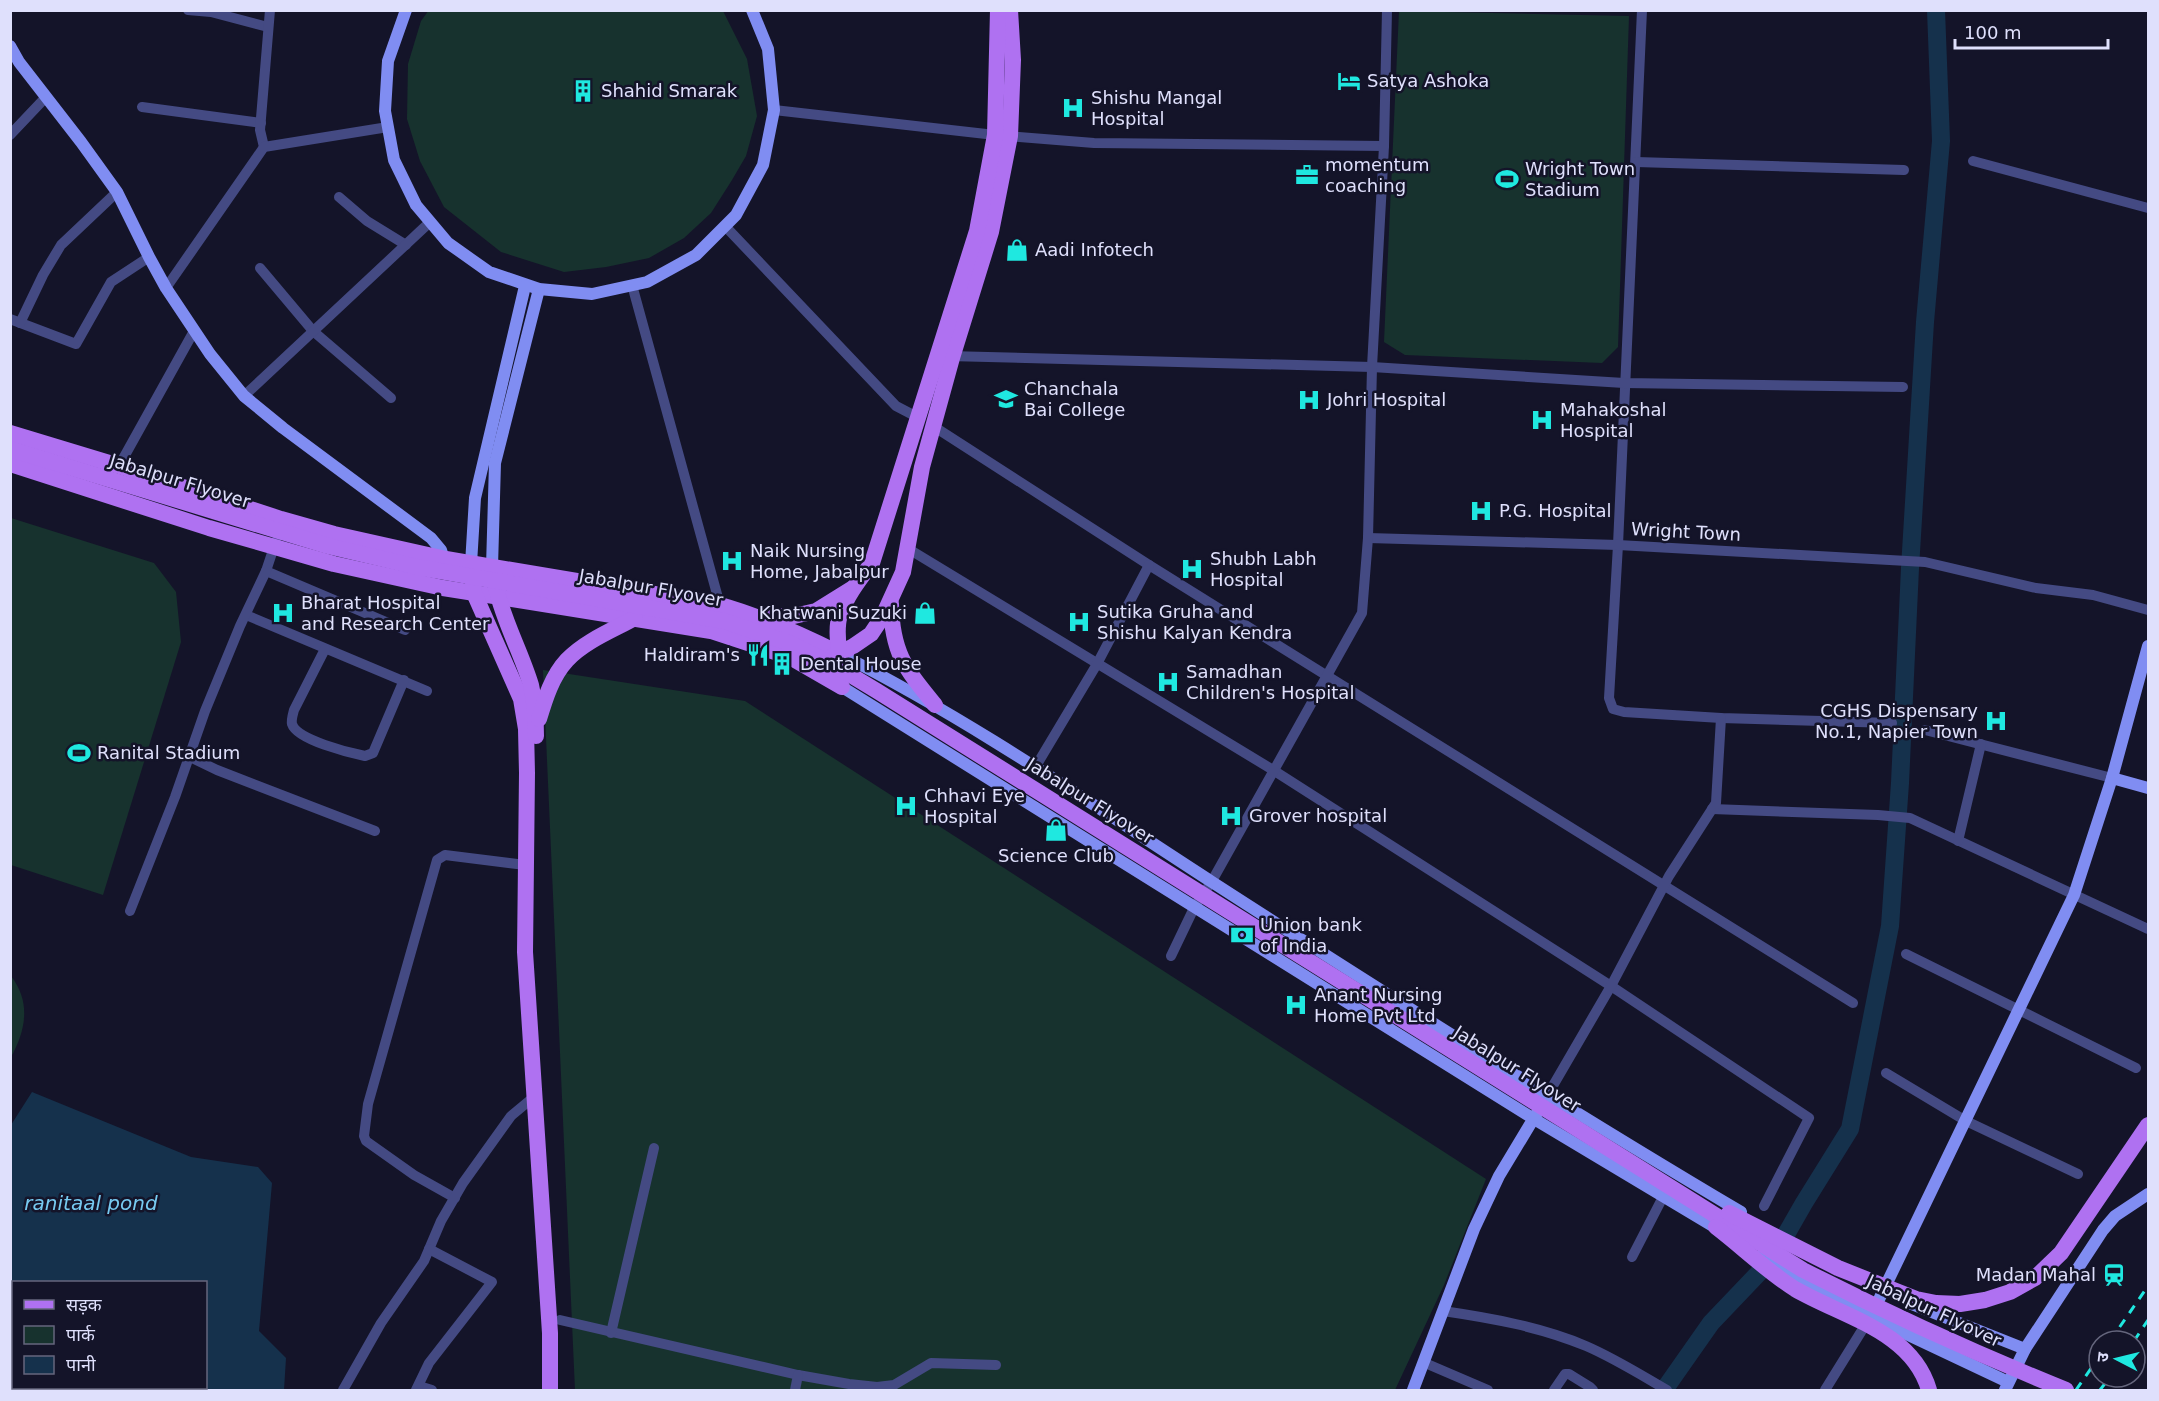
<svg xmlns="http://www.w3.org/2000/svg" width="2159" height="1401" font-family="'DejaVu Sans','Noto Sans Devanagari',sans-serif">
  <rect width="100%" height="100%" fill="#141429"/>
  <!-- green -->
  <g fill="#17322e">
    <path d="M429,10L723,11L747,59L757,116L746,156L732,180L711,213L684,238L649,258L606,267L564,272L501,252L444,207L420,161L407,119L408,64L421,21Z"/>
    <path d="M1399,11L1629,16L1618,347L1602,363L1405,355L1384,342Z"/>
    <path d="M11,518L154,563L176,592L181,642L103,895L11,865Z"/>
    <path d="M543,670L745,701L1486,1179L1444,1285L1395,1390H575Z"/>
    <path d="M11,976C31,1002 26,1030 11,1057Z"/>
  </g>
  <!-- water -->
  <path fill="#15314c" fill-rule="evenodd" d="M32,1092L191,1157L258,1167L272,1183L259,1331L286,1358L284,1390H11V1125ZM14,1282H206V1388H14Z"/>
  <g fill="none" stroke-linecap="round" stroke-linejoin="round">
    <!-- river -->
    <path stroke="#15314c" stroke-width="18" d="M1664,1390L1711,1323L1772,1259L1804,1203L1850,1129L1890,926L1900,783L1910,568L1925,322L1941,141L1936,10"/>
    <!-- street -->
    <g stroke="#444a83" stroke-width="10">
      <path d="M188,10L211,12L268,27"/>
      <path d="M1642,10L1618,545L1609,698L1613,709L1624,712L1721,718L1892,723"/>
      <path d="M142,107L261,123"/>
      <path d="M774,110L995,135L1094,143L1384,146"/>
      <path d="M10,135L46,97"/>
      <path d="M264,147L260,130L270,10"/>
      <path d="M1973,161L2148,208"/>
      <path d="M1636,162L1904,170"/>
      <path d="M339,197L367,221L406,245"/>
      <path d="M725,226L896,406L919,418"/>
      <path d="M260,268L313,331L391,398"/>
      <path d="M632,285L720,605"/>
      <path d="M166,288L264,147L388,127"/>
      <path d="M10,319L76,344L111,282L149,257"/>
      <path d="M20,323L43,275L61,245L117,192"/>
      <path d="M948,356L1372,367L1624,383L1903,387"/>
      <path d="M244,396L430,222"/>
      <path d="M933,426L1149,565L1853,1003"/>
      <path d="M119,466L194,331"/>
      <path d="M1368,538L1618,545L1925,562L2036,588L2093,595L2148,610"/>
      <path d="M907,548L1273,770L1611,986L1809,1118L1764,1206"/>
      <path d="M266,571L405,630"/>
      <path d="M246,615L427,691"/>
      <path d="M325,649L294,710C293,714 291,720 292,724C297,740 350,753 365,756L373,753L404,680"/>
      <path d="M1925,730L2112,778"/>
      <path d="M188,756L217,770L375,831"/>
      <path d="M1036,766L1097,664L1149,565"/>
      <path d="M1712,809L1878,815L1910,818L2148,929"/>
      <path d="M1958,841L1981,744"/>
      <path d="M130,911L175,797L205,711L240,626L266,571L276,541"/>
      <path d="M1906,954L2136,1068"/>
      <path d="M1171,956L1194,908L1212,881L1362,613L1368,538L1372,367L1384,146L1387,10"/>
      <path d="M1886,1073L1966,1121L2078,1174"/>
      <path d="M1547,1096L1611,986L1669,876L1716,803L1721,718"/>
      <path d="M455,1198L414,1175L366,1141L364,1136L368,1104L437,860L445,855L525,865"/>
      <path d="M1632,1257L1664,1195"/>
      <path d="M1443,1311C1491,1318 1541,1327 1586,1346C1614,1358 1641,1375 1667,1390"/>
      <path d="M560,1320L798,1375L849,1384L877,1387L894,1385L931,1363L996,1365"/>
      <path d="M611,1333L654,1148"/>
      <path d="M1425,1363L1488,1390"/>
      <path d="M419,1386L432,1390"/>
      <path d="M343,1390L381,1323L424,1261L441,1221L463,1183L511,1116L535,1096"/>
      <path d="M416,1390L429,1363L492,1282L429,1249"/>
      <path d="M795,1390L798,1375"/>
      <path d="M1554,1390L1565,1374H1569L1590,1387L1593,1390"/>
      <path d="M1825,1390L1869,1319"/>
    </g>
    <!-- secondary -->
    <g stroke="#808df2" stroke-width="12">
      <path d="M406,10L388,61L385,111L394,160L416,205L448,243L489,272L539,289L592,294L647,282L696,255L736,215L763,165L774,110L768,49L752,10"/>
      <path d="M10,46L19,62L81,142L117,192L149,257L166,288L210,354L244,396L283,428L431,538L441,550L445,563"/>
      <path d="M471,564L475,498L525,286"/>
      <path d="M492,567L495,463L539,289"/>
      <path d="M840,654C970,720 1090,803 1212,882C1387,995 1562,1106 1741,1212"/>
      <path d="M842,687L1534,1119L1723,1232"/>
      <path d="M2112,778L2148,788"/>
      <path d="M1761,1256L1881,1322L2008,1382"/>
      <path d="M1909,1303L2025,1349"/>
      <path d="M1872,1314L2074,895L2112,778L2148,646"/>
      <path d="M1413,1390L1474,1229L1499,1176L1537,1113"/>
      <path d="M2005,1390L2025,1349L2103,1230L2115,1216L2148,1194"/>
    </g>
    <!-- primary -->
    <g stroke="#af71f1" stroke-width="16">
      <path d="M10,433L119,466L281,519L334,534L446,559L720,605C762,617 800,634 840,654"/>
      <path d="M10,464L209,528L334,564L443,588L711,631L790,657L842,687"/>
      <path d="M473,584L474,593L521,699L526,729L527,773L525,952L550,1333V1390"/>
      <path d="M496,588C504,622 521,652 531,685C535,702 536,719 536,736"/>
      <path d="M891,604C892,653 905,668 935,705"/>
      <path d="M767,616H794L816,611L853,588"/>
      <path d="M831,657L852,647L871,634L883,616L903,572L922,467L952,358L991,232L1010,136L1013,60L1010,10"/>
      <path d="M840,662C839,647 835,629 840,615C847,595 860,579 872,563L977,231L995,135L998,10"/>
      <path d="M539,719C545,699 552,676 567,660C585,641 613,630 635,618"/>
    </g>
    <!-- rail -->
    <g stroke="#1fe8e0" stroke-width="3" stroke-dasharray="9 8" stroke-linecap="butt">
      <path d="M2110,1341L2148,1286"/>
      <path d="M2134,1341L2148,1320"/>
      <path d="M2076,1390L2099,1357"/>
      <path d="M2100,1390L2110,1377"/>
    </g>
    <!-- primary-bridge -->
    <g stroke="#af71f1" stroke-width="16">
      <path d="M10,449L328,546L417,567L724,621L789,643L834,665L877,691L1803,1270C1889,1314 1977,1354 2066,1390"/>
      <path d="M1729,1213L1838,1268L1916,1299L1936,1303L1960,1304L1985,1300L2010,1292L2035,1278L2061,1253L2148,1125"/>
      <path d="M1716,1227C1741,1246 1769,1273 1795,1289C1843,1317 1912,1331 1929,1390"/>
    </g>
  </g>
  <!-- icons -->
  <defs>
    <g id="hotel-bare" transform="scale(1.8)"><path d="M-6-4.5h1.5V1H6V5H4.5V3h-9V5H-6ZM-4 0a1.8 1.8 0 1 1 3.6 0ZM.5 0V-2.5h3Q6-2.5 6 0Z" fill="#1fe8e0" stroke="#141429" stroke-width="2.5" paint-order="stroke"/></g>
    <g id="building-bare" transform="scale(1.8)"><path d="M-4-6H4V6H1V3H-1V6H-4ZM-2.5-4.3h1.7v1.8h-1.7ZM.8-4.3h1.7v1.8H.8ZM-2.5-1h1.7V.8h-1.7ZM.8-1h1.7V.8H.8Z" fill="#1fe8e0" stroke="#141429" stroke-width="2.5" paint-order="stroke"/></g>
    <g id="hospital-bare" transform="scale(1.8)"><path d="M-5-5h3v3.5h4V-5h3V5h-3V1.5h-4V5h-3Z" fill="#1fe8e0" stroke="#141429" stroke-width="2.5" paint-order="stroke"/></g>
    <g id="office-bare" transform="scale(1.8)"><path d="M-6-3h4V-5.5h4V-3h4V5H-6ZM-1-4.5V-3h2v-1.5ZM-6 0V1H6V0Z" fill="#1fe8e0" stroke="#141429" stroke-width="2.5" paint-order="stroke"/></g>
    <g id="stadium-bare" transform="scale(1.8)"><path d="M0-5a6.5 5 0 1 0 0 10a6.5 5 0 1 0 0-10ZM-3.5-1.8h7v3.6h-7Z" fill="#1fe8e0" stroke="#141429" stroke-width="2.5" paint-order="stroke"/></g>
    <g id="shop-bare" transform="scale(1.8)"><path d="M-5-2.5h2.3a2.7 3.5 0 0 1 5.4 0H5L5.5 6h-11ZM-1.5-2.5h3a1.5 2.3 0 0 0-3 0Z" fill="#1fe8e0" stroke="#141429" stroke-width="2.5" paint-order="stroke"/></g>
    <g id="university-bare" transform="scale(1.8)"><path d="M0-5L7-2L0 1L-7-2ZM-4 1L0 2.5L4 1V4Q0 6-4 4Z" fill="#1fe8e0" stroke="#141429" stroke-width="2.5" paint-order="stroke"/></g>
    <g id="restaurant-bare" transform="scale(1.8)"><path d="M-5-6h1v4h1v-4h1v4h1v-4h1v5L-1.5 .5V6h-2V.5L-5-1ZM5-6V6H3V1.5H1.5Q1.5-4 5-6Z" fill="#1fe8e0" stroke="#141429" stroke-width="2.5" paint-order="stroke"/></g>
    <g id="bank-bare" transform="scale(1.8)"><path d="M-6-4H6V4H-6ZM0-2.3a2.3 2.3 0 1 0 0 4.6a2.3 2.3 0 1 0 0-4.6Z" fill="#1fe8e0" stroke="#141429" stroke-width="2.5" paint-order="stroke"/></g>
    <g id="station-bare" transform="scale(1.8)"><path d="M-3-6H3Q5-6 5-4V2Q5 4 3 4L4.5 6H3L1.5 4h-3L-3 6H-4.5L-3 4Q-5 4-5 2V-4Q-5-6-3-6ZM-3.5-4v3h7v-3ZM-3.5 1v1.5H-2V1ZM2 1v1.5H3.5V1Z" fill="#1fe8e0" stroke="#141429" stroke-width="2.5" paint-order="stroke"/></g>
  </defs>
  <g fill-rule="evenodd">
    <use href="#hotel-bare" x="1349" y="81"/>
    <use href="#building-bare" x="583" y="91"/>
    <use href="#hospital-bare" x="1073" y="108"/>
    <use href="#office-bare" x="1307" y="175"/>
    <use href="#stadium-bare" x="1507" y="179"/>
    <use href="#shop-bare" x="1017" y="250"/>
    <use href="#university-bare" x="1006" y="399"/>
    <use href="#hospital-bare" x="1309" y="400"/>
    <use href="#hospital-bare" x="1542" y="420"/>
    <use href="#hospital-bare" x="1481" y="511"/>
    <use href="#hospital-bare" x="732" y="561"/>
    <use href="#hospital-bare" x="1192" y="569"/>
    <use href="#hospital-bare" x="283" y="613"/>
    <use href="#shop-bare" x="925" y="613"/>
    <use href="#hospital-bare" x="1079" y="622"/>
    <use href="#restaurant-bare" x="758" y="655"/>
    <use href="#building-bare" x="782" y="664"/>
    <use href="#hospital-bare" x="1168" y="682"/>
    <use href="#hospital-bare" x="1996" y="721"/>
    <use href="#stadium-bare" x="79" y="753"/>
    <use href="#hospital-bare" x="906" y="806"/>
    <use href="#hospital-bare" x="1231" y="816"/>
    <use href="#shop-bare" x="1056" y="830"/>
    <use href="#bank-bare" x="1242" y="935"/>
    <use href="#hospital-bare" x="1296" y="1005"/>
    <use href="#station-bare" x="2114" y="1275"/>
  </g>
  <g text-anchor="middle" stroke-width="5" stroke-linejoin="round" paint-order="stroke">
    <!-- poi labels -->
    <g font-size="18" fill="#dfe0fc" stroke="#141429" text-anchor="start">
      <text x="1367" y="87">Satya Ashoka</text>
      <text x="601" y="97">Shahid Smarak</text>
      <text x="1091" y="104">Shishu Mangal<tspan x="1091" dy="21">Hospital</tspan></text>
      <text x="1325" y="171">momentum<tspan x="1325" dy="21">coaching</tspan></text>
      <text x="1525" y="175">Wright Town<tspan x="1525" dy="21">Stadium</tspan></text>
      <text x="1035" y="256">Aadi Infotech</text>
      <text x="1024" y="395">Chanchala<tspan x="1024" dy="21">Bai College</tspan></text>
      <text x="1327" y="406">Johri Hospital</text>
      <text x="1560" y="416">Mahakoshal<tspan x="1560" dy="21">Hospital</tspan></text>
      <text x="1499" y="517">P.G. Hospital</text>
      <text x="750" y="557">Naik Nursing<tspan x="750" dy="21">Home, Jabalpur</tspan></text>
      <text x="1210" y="565">Shubh Labh<tspan x="1210" dy="21">Hospital</tspan></text>
      <text x="301" y="609">Bharat Hospital<tspan x="301" dy="21">and Research Center</tspan></text>
      <text x="1097" y="618">Sutika Gruha and<tspan x="1097" dy="21">Shishu Kalyan Kendra</tspan></text>
      <text x="907" y="619" text-anchor="end">Khatwani Suzuki</text>
      <text x="740" y="661" text-anchor="end">Haldiram's</text>
      <text x="800" y="670">Dental House</text>
      <text x="1186" y="678">Samadhan<tspan x="1186" dy="21">Children's Hospital</tspan></text>
      <text x="1978" y="717" text-anchor="end">CGHS Dispensary<tspan x="1978" dy="21">No.1, Napier Town</tspan></text>
      <text x="97" y="759">Ranital Stadium</text>
      <text x="924" y="802">Chhavi Eye<tspan x="924" dy="21">Hospital</tspan></text>
      <text x="1249" y="822">Grover hospital</text>
      <text x="1056" y="862" text-anchor="middle">Science Club</text>
      <text x="1260" y="931">Union bank<tspan x="1260" dy="21">of India</tspan></text>
      <text x="1314" y="1001">Anant Nursing<tspan x="1314" dy="21">Home Pvt Ltd</tspan></text>
      <text x="2096" y="1281" text-anchor="end">Madan Mahal</text>
    </g>
    <!-- street labels -->
    <g font-size="18" fill="#dfe0fc" stroke="#141429">
      <text transform="translate(180 481) rotate(17)" y="6">Jabalpur Flyover</text>
      <text transform="translate(1686 532) rotate(3)" y="6">Wright Town</text>
      <text transform="translate(651 588) rotate(10)" y="6">Jabalpur Flyover</text>
      <text transform="translate(1090 801) rotate(32)" y="6">Jabalpur Flyover</text>
      <text transform="translate(1517 1069) rotate(32)" y="6">Jabalpur Flyover</text>
      <text transform="translate(1934 1311) rotate(25)" y="6">Jabalpur Flyover</text>
    </g>
    <!-- water labels -->
    <g font-size="20" font-style="italic" fill="#77caf1" stroke="#141429">
      <text x="91" y="1210">ranitaal pond</text>
    </g>
  </g>
  <!-- border -->
  <rect width="2159" height="1401" fill="none" stroke="#dfe0fc" stroke-width="24"/>
  <!-- legend -->
  <rect x="12" y="1281" width="195" height="108" fill="#141429" stroke="#65667d" stroke-width="1.5"/>
  <rect x="24" y="1300" width="30" height="9" fill="#af71f1" stroke="#65667d" stroke-width="1.5"/>
  <text x="66" y="1311" font-size="18" fill="#dfe0fc">सड़क</text>
  <rect x="24" y="1326" width="30" height="18" fill="#17322e" stroke="#65667d" stroke-width="1.5"/>
  <text x="66" y="1341" font-size="18" fill="#dfe0fc">पार्क</text>
  <rect x="24" y="1356" width="30" height="18" fill="#15314c" stroke="#65667d" stroke-width="1.5"/>
  <text x="66" y="1371" font-size="18" fill="#dfe0fc">पानी</text>
  <!-- north arrow -->
  <g transform="translate(2117 1359) rotate(277)"><circle r="28" fill="#141429" stroke="#65667d" stroke-width="1.5"/>
  <path d="M0-4.5L10 22L0 15L-10 22Z" fill="#1fe8e0"/>
  <text y="-9" font-size="16" font-weight="bold" text-anchor="middle" fill="#dfe0fc">उ</text>
  </g>
  <!-- scale -->
  <path d="M1955 39v9h153v-9" fill="none" stroke="#dfe0fc" stroke-width="3"/>
  <text x="1964" y="39" font-size="18" fill="#dfe0fc" stroke="#141429" stroke-width="4.5" paint-order="stroke">100 m</text>
</svg>
